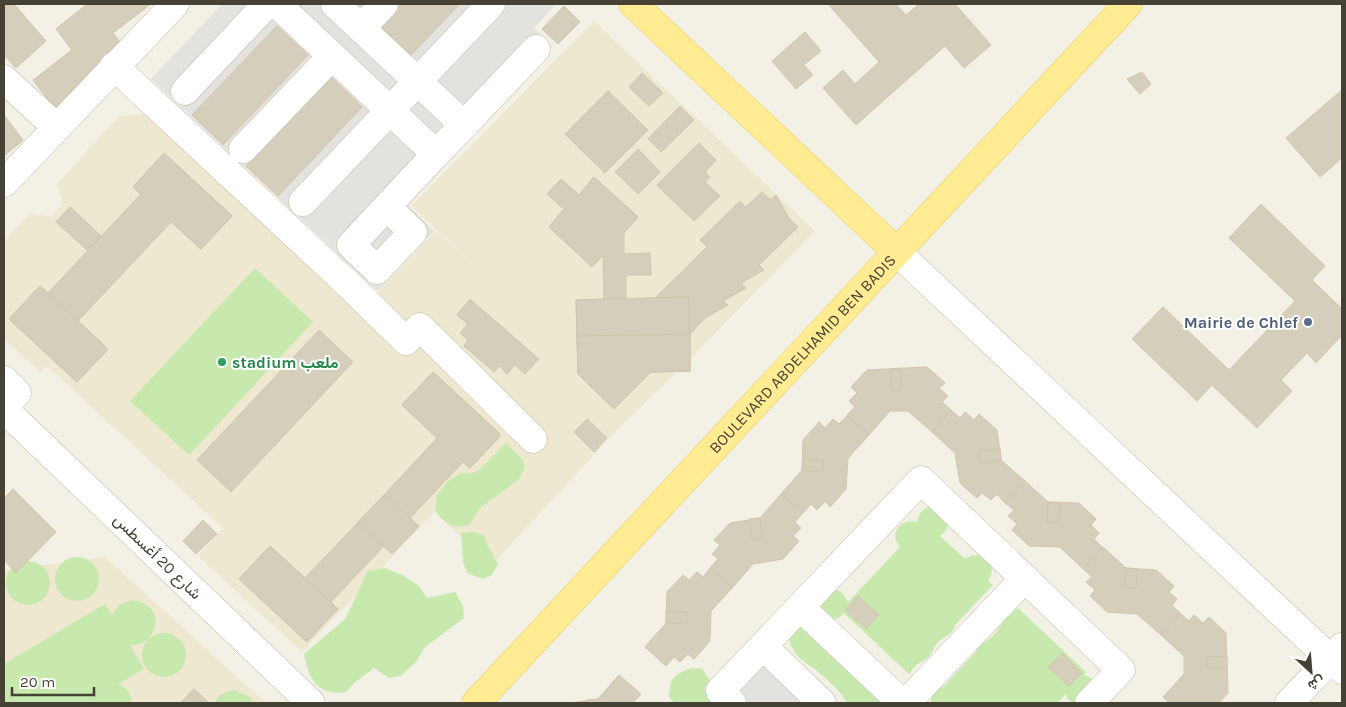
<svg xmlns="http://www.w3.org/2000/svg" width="1346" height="707" font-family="Karla,Vazirmatn,sans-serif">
  <rect width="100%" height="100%" fill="#f3f1e5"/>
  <!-- education -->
  <g fill="#ede8cf">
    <path d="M594,21L815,231L691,358V372H677L611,436L492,565L434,512L302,652L198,556L223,528L47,366L41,373L4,339V242L30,213L52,217L63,204L57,184L119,116L145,114L277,234L359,276L377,293L436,231L490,281L411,206Z"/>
    <path d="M105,557L266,703H4V570Z"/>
  </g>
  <!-- green -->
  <g fill="#c7e9ad" fill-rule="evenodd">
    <path d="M255,268L313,322L189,455L130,401Z"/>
    <path d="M506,443L523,460L525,468L519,479L480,508L469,525C453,529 444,523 435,510L437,495L448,481L462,473L471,474L479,470Z"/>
    <path d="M933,505L949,521L947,529L940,536L965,559C981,547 1000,565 988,581L993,585L955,625C953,634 949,634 942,639C936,642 934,649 930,655C928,659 924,660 921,662C916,664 912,670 909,674L844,613L840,617L832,620L818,612V596L832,588C841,590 844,594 848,602L900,547C888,533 901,518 917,522C920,512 923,508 933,505ZM858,596L879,616L865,629L846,611V608Z"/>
    <path d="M474,532L484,535L487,544L498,564L492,575L483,579L467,573L463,562L461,533Z"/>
    <circle cx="77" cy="579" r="22"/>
    <circle cx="28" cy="583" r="22"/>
    <path d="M385,568L402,575L418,585L427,598L455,592L463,606L464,618L425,647L416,662L401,676L389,678L374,668L353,684L346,692C318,697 308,678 304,654L345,619L368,571Z"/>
    <path d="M133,600C137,601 142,602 145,604C166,615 153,648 130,645L144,669L118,684C126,687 132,694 132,703H89L88,702L86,703H5L4,664L105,604L112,615L120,604Z"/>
    <path d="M1018,608L1086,672L1084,675L1089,677L1095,682L1090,703H1073L1068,699L1066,694L1057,703H931C931,694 936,689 944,686L976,652C979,645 982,644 988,640C994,636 999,628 1003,623L1004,620ZM1061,653L1082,672L1067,684L1048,667Z"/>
    <path d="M798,624L814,629L885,703H847C841,691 828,680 817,671C801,659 789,654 789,631Z"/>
    <circle cx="164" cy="655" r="22"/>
    <path d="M692,668L702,669C711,680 715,690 713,703H674L669,697C670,677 674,674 692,668Z"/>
    <path d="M234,690L247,695L254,703H214L221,694Z"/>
  </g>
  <!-- parking -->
  <g fill="#e4e2de">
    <path d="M222,4H556L534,28L552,46L405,203L434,231L378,291L151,79Z"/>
    <path d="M760,628L839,703H718L703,689Z"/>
  </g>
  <!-- building -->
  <g fill="#d5ceba" stroke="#d0c6ad">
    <path d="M4,4H14L46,41L16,68L4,55Z"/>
    <path d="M87,4H151L113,33L127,51L60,116L33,80L72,50L56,29Z"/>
    <path d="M400,4H460L409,57L378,27Z"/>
    <path d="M828,4H896L906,15L919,4H955L991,45L964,68L945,46L856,125L823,88L843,70L855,84L879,62Z"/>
    <path d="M564,6L580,22L558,44L542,29Z"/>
    <path d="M277,26L308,55L223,145L192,115Z"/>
    <path d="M805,32L821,51L804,65L813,75L796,89L772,61Z"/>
    <path d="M1142,72L1151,84L1140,94L1127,79Z"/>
    <path d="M642,73L663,93L649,106L629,87Z"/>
    <path d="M331,77L362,107L278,196L246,166Z"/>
    <path d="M1342,90V158L1320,177L1286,138Z"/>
    <path d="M608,91L648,130L605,173L565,134Z"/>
    <path d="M680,106L694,120L661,152L648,139Z"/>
    <path d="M4,115L23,140L4,156Z"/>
    <path d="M699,143L716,160L705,172L710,177L705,182L720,196L694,221L657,185Z"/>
    <path d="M638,149L660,172L638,194L615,172Z"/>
    <path d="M164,153L232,216L201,249L133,187Z"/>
    <path d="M164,153L232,216L201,249L171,222L78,321L108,349L77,382L9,319L40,286L48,293L141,194L133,187Z"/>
    <path d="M594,177L638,217L592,267L549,227L564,209L547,194L561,179L579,195Z"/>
    <path d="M594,177L638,217L624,233V254L650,253L651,275H626V299L655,298L707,247L700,240L740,201L746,207L762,192L771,200L776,195L789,218L798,227L759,265L764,270L741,283L746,288L723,301L728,305L705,318L690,334V371L651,372L614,409L578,374L576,300L604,299L603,255L592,267L549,227L564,209L547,194L561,179L579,195Z"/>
    <path d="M1261,204L1325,266L1312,280L1342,309V335L1316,363L1307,353L1281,380L1292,391L1257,428L1212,385L1197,401L1132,339L1163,307L1229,370L1295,301L1229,238Z"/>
    <path d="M70,207L101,236L87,250L56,222Z"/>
    <path d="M40,286L108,349L77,382L9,319Z"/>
    <path d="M689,297L690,371L651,372L614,409L578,374L576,300Z"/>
    <path d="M470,299L539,359L525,374L515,365L507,374L499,366L494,372L464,346L468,340L460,333L468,324L457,315Z"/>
    <path d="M319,330L353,362L231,492L197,460Z"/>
    <path d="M690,334V371L651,372L614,409L578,374L577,336Z"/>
    <path d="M927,367L945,383L939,388L948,396L942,402L951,410L932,432L908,411H890L869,435L847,415L855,407L849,401L857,393L851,387L867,370Z"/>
    <path d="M901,368L902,388L891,389L890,369Z"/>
    <path d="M433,372L501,435L470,468L402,405Z"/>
    <path d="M433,372L501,435L470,468L463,462L410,518L419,526L392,554L384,546L331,602L338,609L307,642L239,579L270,546L305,578L385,494L437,438L402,405Z"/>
    <path d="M951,410L960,418L965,412L974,420L979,414L997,430L1001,460L1025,481L1005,503L997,494L991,500L982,493L977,498L960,483L955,453L932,432Z"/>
    <path d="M847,416L869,435L848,458L846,489L830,507L825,501L817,510L811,504L803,513L781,494L802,470L803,440L819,422L825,428L833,419L839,424Z"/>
    <path d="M587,419L607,438L594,452L574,432Z"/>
    <path d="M1000,448L1001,460L981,463L979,451Z"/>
    <path d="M803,459L823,460V472L802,470Z"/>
    <path d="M1025,481L1048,502L1079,503L1096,519L1091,525L1099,533L1094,539L1102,547L1083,569L1060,547L1029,546L1012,530L1017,524L1008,516L1014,510L1005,503Z"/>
    <path d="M13,489L56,532L16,573L4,560V498Z"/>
    <path d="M385,494L419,526L392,554L358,522Z"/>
    <path d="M781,494L803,513L795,522L801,528L793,536L799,541L783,559L753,564L732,588L710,568L718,559L712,554L720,545L714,540L730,523L760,518Z"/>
    <path d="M1048,502L1060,503L1058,523L1047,522Z"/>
    <path d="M760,518L763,538L752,540L749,519Z"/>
    <path d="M203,520L217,534L196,554L183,541Z"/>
    <path d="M270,546L338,609L307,642L239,579Z"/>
    <path d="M1103,547L1126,568L1156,570L1174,586L1169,592L1177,599L1172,605L1180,613L1161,635L1137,614L1107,612L1090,596L1095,590L1086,582L1092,577L1083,569Z"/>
    <path d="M710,568L732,588L711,611L710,641L694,659L688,654L680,662L674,657L666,666L645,647L666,623L667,592L683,575L689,580L697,572L703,577Z"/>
    <path d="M1126,568L1138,569L1136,589L1125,588Z"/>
    <path d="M858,596L879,615L866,629L845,610Z"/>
    <path d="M666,611L687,612L686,624L666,623Z"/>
    <path d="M1180,613L1189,621L1194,615L1203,623L1209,617L1226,633L1228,693L1219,703H1169L1163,697L1184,674V656L1161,635Z"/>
    <path d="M1062,653L1082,673L1069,686L1048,667Z"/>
    <path d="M1227,656V667L1207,668L1206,657Z"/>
    <path d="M619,675L641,694L633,703H570L598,699Z"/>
    <path d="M194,689L209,703H180Z"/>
    <path d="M194,689L209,703H180Z"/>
    <path d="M598,699L599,703H587V700Z"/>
  </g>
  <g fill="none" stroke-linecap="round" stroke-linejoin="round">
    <!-- minor casing -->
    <g stroke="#bfb9a8" stroke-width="29">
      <g id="minor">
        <path d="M277,4L436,154L464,125L335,4"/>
        <path d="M361,28L384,4"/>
        <path d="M114,66L349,285L406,341L420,327L533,439"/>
        <path d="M4,79L56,127"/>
        <path d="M185,91L267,4"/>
        <path d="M464,125L536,49"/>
        <path d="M243,149L332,56"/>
        <path d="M4,183L175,4"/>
        <path d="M303,202L491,4"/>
        <path d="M387,207L413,232L377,270L351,245L436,154"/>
        <path d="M897,252L1342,670"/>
        <path d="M4,380L17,393L4,407"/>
        <path d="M4,409L311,703"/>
        <path d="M763,646L822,703"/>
        <path d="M732,703L720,691L800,607"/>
        <path d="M902,703L800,607L921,480L1121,670L1089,703"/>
        <path d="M906,703L1025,578"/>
        <path d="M1289,703L1342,647"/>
      </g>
    </g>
    <!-- major casing -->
    <g stroke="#e7cd5f" stroke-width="29">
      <g id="major">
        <path d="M633,4L897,252"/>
        <path id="s1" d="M476,703L1128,4"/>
      </g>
    </g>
    <!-- minor -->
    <use href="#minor" stroke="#fff" stroke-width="28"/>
    <!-- major -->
    <use href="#major" stroke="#ffec93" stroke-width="28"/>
  </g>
  <!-- markers -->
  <circle fill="#5c6f8a" stroke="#fff" stroke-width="2" cx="1308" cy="322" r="5"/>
  <circle fill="#2e9e5b" stroke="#fff" stroke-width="2" cx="222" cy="362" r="5"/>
  <g text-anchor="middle" stroke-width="4" stroke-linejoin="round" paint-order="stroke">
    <!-- service labels -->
    <g font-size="16" font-weight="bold" fill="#4e5e75" stroke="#fff" text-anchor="end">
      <text x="1298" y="328">Mairie de Chlef</text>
    </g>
    <!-- street labels -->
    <g font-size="16" fill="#464135" stroke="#fff">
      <text dy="6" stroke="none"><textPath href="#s1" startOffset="478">BOULEVARD ABDELHAMID BEN BADIS</textPath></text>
      <text transform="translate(158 556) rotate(44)" y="6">شارع 20 أغسطس</text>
    </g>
    <!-- leisure labels -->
    <g font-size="16" font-weight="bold" fill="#27864d" stroke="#fff" text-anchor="start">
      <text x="232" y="368">stadium ملعب</text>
    </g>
  </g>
  <!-- border -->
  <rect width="1346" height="707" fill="none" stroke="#464135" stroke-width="10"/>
  <!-- north arrow -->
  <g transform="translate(1311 672) rotate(154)" stroke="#ffffff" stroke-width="4" paint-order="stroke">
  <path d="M0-4L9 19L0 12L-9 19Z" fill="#464135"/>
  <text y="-8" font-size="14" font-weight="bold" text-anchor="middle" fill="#464135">ش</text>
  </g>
  <!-- scale -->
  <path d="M12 687v8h82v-8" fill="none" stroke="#464135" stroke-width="2.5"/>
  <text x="20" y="687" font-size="15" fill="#464135" stroke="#ffffff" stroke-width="4" paint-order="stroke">20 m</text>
</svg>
